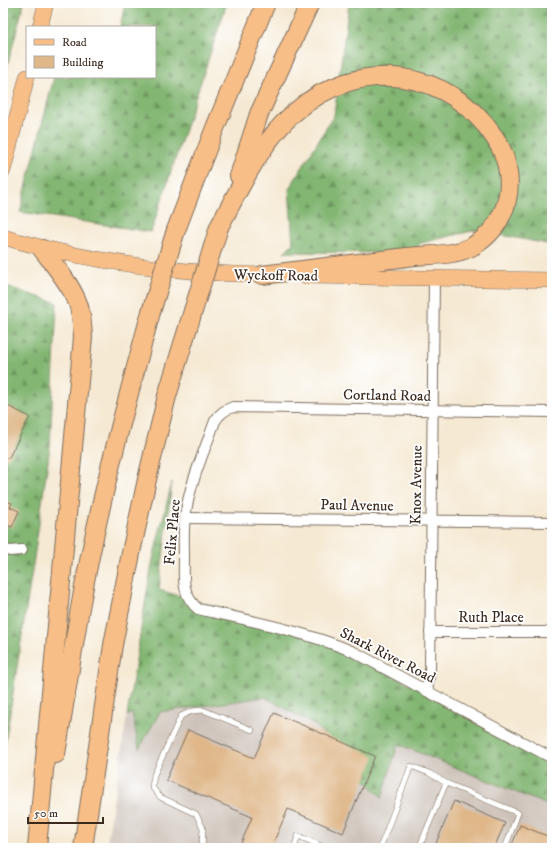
<svg xmlns="http://www.w3.org/2000/svg" width="555" height="851" font-family="'IM FELL DW Pica',serif">
  <defs>
    <pattern id="forest-firs" width="22" height="20" patternUnits="userSpaceOnUse"><rect width="22" height="20" fill="#82b672"/><path d="M5 1l3.5 6h-7zM16 11l3.5 6h-7z" fill="#6c945d"/></pattern>
  </defs>
  <rect width="100%" height="100%" fill="#fff"/>
  <filter id="ink" filterUnits="userSpaceOnUse"><feTurbulence type="fractalNoise" baseFrequency=".025" numOctaves="2"/><feDisplacementMap in="SourceGraphic" scale="8" xChannelSelector="R" yChannelSelector="G"/><feConvolveMatrix kernelMatrix="1 2 1 2 8 2 1 2 1" color-interpolation-filters="sRGB"/></filter>
  <filter id="wash" filterUnits="userSpaceOnUse"><feTurbulence type="fractalNoise" baseFrequency=".012" numOctaves="4" result="noise"/><feDisplacementMap in="SourceGraphic" scale="16" xChannelSelector="R" yChannelSelector="G"/><feGaussianBlur stdDeviation="0.9" result="paint"/><feColorMatrix in="noise" values="0 0 0 0 0 0 0 0 0 0 0 0 0 0 0 0 0 1.4 0 .05"/><feComposite in="paint" operator="in"/></filter>
  <g filter="url(#wash)">
    <rect width="100%" height="100%" fill="#f5e9d3"/>
    <!-- industrial -->
    <path fill="#cdc2b9" d="M265,697L316,726L381,797L398,744L552,807V848H106L127,716L132,713L139,749L160,712Z"/>
    <!-- forest -->
    <g fill="url(#forest-firs)" stroke="#5e7048">
      <path d="M3,3H24L3,82Z"/>
      <path d="M125,3H227L151,232L20,212L54,77H155V27H120Z"/>
      <path d="M349,3H552V245L476,230L421,243L412,253L284,252L293,243L289,189L334,115Z"/>
      <path d="M3,285L57,303L50,447L34,558L3,757Z"/>
      <path d="M172,482L159,590L314,635L552,757V807L398,744L382,798L316,726L265,697L160,712L139,749L132,713L127,716L149,579L155,550Z"/>
    </g>
    <g id="blocks">
      <!-- building -->
      <g fill="#dfb789">
        <path d="M4,404L30,417L8,459L3,456V406Z"/>
        <path d="M3,500L12,503L10,507L19,511L12,527L3,524Z"/>
        <path d="M274,713L375,756L343,833L288,809L271,848H239L252,817L166,780L188,730L254,758Z"/>
        <path d="M454,801L505,823L494,848H434Z"/>
        <path d="M520,825L552,838V848L511,847Z"/>
      </g>
    </g>
  </g>
  <g filter="url(#ink)">
    <use href="#blocks" fill-opacity="0" stroke="#7c6d5d" stroke-width="1"/>
    <g fill="none" stroke-linecap="round" stroke-linejoin="round">
      <!-- service casing -->
      <g stroke="#7c6d5d" stroke-width="6">
        <g id="service">
          <path d="M202,848L203,828L196,814L160,797L152,787L154,775L181,716L192,711L203,710L252,730"/>
          <path d="M294,848L298,836L326,848"/>
          <path d="M380,848L411,766L429,773L446,783"/>
          <path d="M419,848L446,783L518,813L505,848"/>
        </g>
      </g>
      <!-- minor casing -->
      <g stroke="#7c6d5d" stroke-width="12">
        <g id="minor">
          <path d="M552,412L233,407C225,410 220,413 215,421C204,452 189,485 185,518C183,531 184,545 184,558C184,578 181,594 198,609C251,621 304,631 354,652L552,758"/>
          <path d="M185,518L552,522"/>
          <path d="M3,549L10,551L22,550"/>
          <path d="M430,632H552"/>
          <path d="M427,691L430,671L434,278"/>
        </g>
      </g>
      <!-- primary casing -->
      <g stroke="#7c6d5d" stroke-width="16">
        <g id="primary">
          <path d="M40,27L46,3"/>
          <path d="M3,171L27,77"/>
          <path d="M3,237C91,263 181,274 272,275"/>
          <path d="M304,276L552,280"/>
        </g>
      </g>
      <!-- motorway casing -->
      <g stroke="#7c6d5d" stroke-width="20">
        <g id="motorway">
          <path d="M239,176L259,114L310,3"/>
          <path d="M219,227C240,188 261,141 295,112C358,56 449,68 495,138C510,161 514,191 501,216C495,229 485,239 473,246C453,257 428,254 407,257C358,263 310,269 262,275"/>
          <path d="M176,230L213,133L266,3"/>
          <path d="M56,754C64,706 72,657 80,608C98,508 124,410 151,312"/>
          <path d="M37,848L83,337C82,325 82,312 77,301C69,282 54,265 42,249"/>
          <path d="M83,848L113,645L132,548L148,475L167,396L193,311"/>
        </g>
      </g>
      <!-- service -->
      <use href="#service" stroke="#fff" stroke-width="5"/>
      <!-- minor -->
      <use href="#minor" stroke="#fff" stroke-width="10"/>
      <!-- primary -->
      <use href="#primary" stroke="#f7be88" stroke-width="15"/>
      <!-- motorway -->
      <use href="#motorway" stroke="#f7be88" stroke-width="18"/>
      <!-- motorway-bridge casing -->
      <g stroke="#7c6d5d" stroke-width="20" stroke-linecap="butt">
        <g id="motorway-bridge">
          <path d="M193,311L219,227"/>
          <path d="M151,312L176,230"/>
        </g>
      </g>
      <!-- motorway-bridge -->
      <use href="#motorway-bridge" stroke="#f7be88" stroke-width="18"/>
    </g>
  </g>
  <g text-anchor="middle" stroke-width="3.5" stroke-linejoin="round" paint-order="stroke">
    <!-- street labels -->
    <g font-size="15" fill="#3b2a1e" stroke="#fff">
      <text transform="translate(276 275) rotate(1)" y="5">Wyckoff Road</text>
      <text transform="translate(387 395) rotate(1)" y="5">Cortland Road</text>
      <text transform="translate(416 485) rotate(-89)" y="5">Knox Avenue</text>
      <text transform="translate(357 505) rotate(1)" y="5">Paul Avenue</text>
      <text transform="translate(172 532) rotate(-85)" y="5">Felix Place</text>
      <text x="491" y="622">Ruth Place</text>
      <text transform="translate(388 655) rotate(27)" y="5">Shark River Road</text>
    </g>
  </g>
  <!-- margin -->
  <rect width="555" height="851" fill="none" stroke="#fff" stroke-width="16"/>
  <!-- legend -->
  <rect x="26" y="26" width="130" height="52" fill="#ffffff" stroke="#b1aaa5"/>
  <rect x="34" y="39" width="20" height="6" fill="#f7be88" stroke="#b1aaa5"/>
  <text x="62" y="46" font-size="12" fill="#3b2a1e">Road</text>
  <rect x="34" y="56" width="20" height="12" fill="#dfb789" stroke="#b1aaa5"/>
  <text x="62" y="66" font-size="12" fill="#3b2a1e">Building</text>
  <!-- scale -->
  <path d="M28 817v6h75v-6" fill="none" stroke="#3b2a1e" stroke-width="2"/>
  <text x="34" y="817" font-size="12" fill="#3b2a1e" stroke="#ffffff" stroke-width="3" paint-order="stroke">50 m</text>
</svg>
